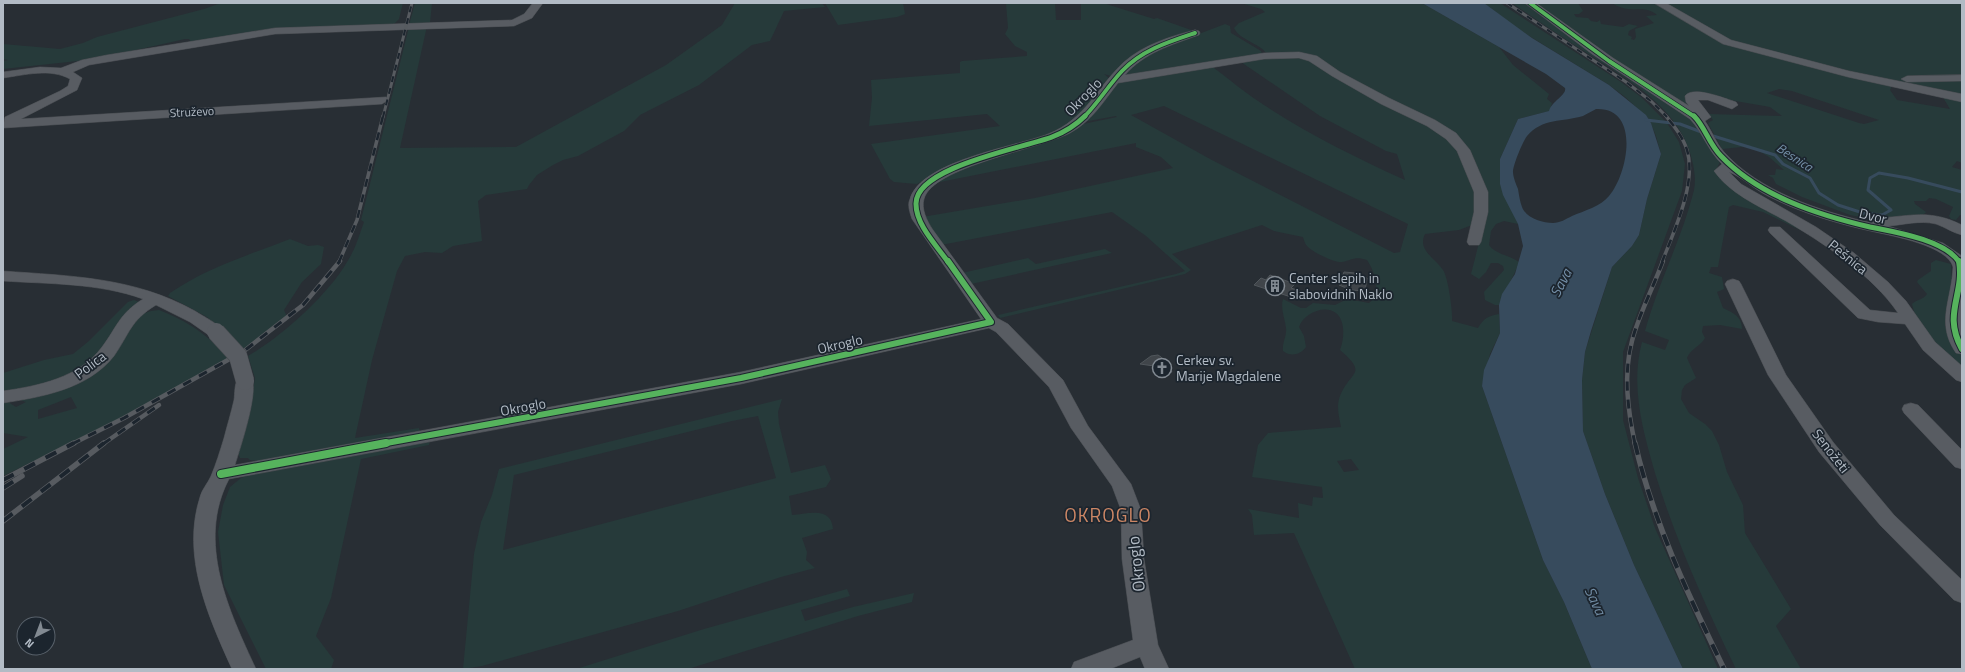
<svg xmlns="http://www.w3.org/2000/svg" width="1965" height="672" font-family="'Titillium Web',sans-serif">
  <rect width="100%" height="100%" fill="#282e34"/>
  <!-- green -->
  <g fill="#263a3a" fill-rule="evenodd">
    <path d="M221,3H403L399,19L393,25L306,29L191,42L189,39H185L96,59L3,69V61L8,60L3,59V44L60,49L83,43L97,37L204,9Z"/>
    <path d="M415,3H432L430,23L409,25Z"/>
    <path d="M735,3H822L825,7L784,11L770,41L752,45L699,85L640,115L624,131L578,156L563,160L553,165L537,175L529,185L527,189L486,195L478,201L482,241L453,246L442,253L425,252L405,256L397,271L372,360L355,438L419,428L420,433L258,461L250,460L248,458H240L238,453L248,418L255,378L248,356C281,337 328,295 347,262C355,250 359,236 364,222L361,220L409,27L427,26L400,148L516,147L666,65L722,25Z"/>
    <path d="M825,3H903L905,14L897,17L838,25Z"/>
    <path d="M1014,3H1055L1056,20H1081V3H1103L1154,19L1157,18L1194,31L1170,40L1111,76L1104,74L1110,79L1094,103L1060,129L1035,140L942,169L917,184L894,182L890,179L871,144L1000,126L987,114L869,126L872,98L871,80L960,73V62L962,61L1027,56V52L1015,46L1005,34L1008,28L1006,4Z"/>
    <path d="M1241,3H1422L1499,47L1513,65L1549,94L1547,99L1552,103L1550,111L1518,119L1500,159V184L1518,224L1504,221L1496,224L1491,231L1489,245C1495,254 1509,255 1519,262C1514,278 1504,290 1499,305H1495L1485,300L1484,292L1504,270L1503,266L1498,263H1491L1486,272L1479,279L1471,274L1482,231L1472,225L1459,230L1425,234C1417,250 1435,258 1443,270C1448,277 1453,312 1452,321L1478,328C1484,318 1488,316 1499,314L1500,333L1490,354L1482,386L1543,560L1564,602L1592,669H1355L1294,533L1254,535L1252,515L1248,509L1299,518L1298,503L1312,506L1313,497L1323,498L1322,487L1252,477L1258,445L1268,433L1341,427C1339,417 1336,406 1340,396C1350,371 1369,375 1340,350C1344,340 1346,321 1336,313C1324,304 1303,314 1299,327L1304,336L1306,347C1300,355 1291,357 1283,351C1282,342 1287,336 1286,328C1285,318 1280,309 1283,299L1301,308H1306L1313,303L1335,305L1347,299L1369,303C1383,294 1374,270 1367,260C1354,256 1353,260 1342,262C1335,263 1312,252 1307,246C1305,244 1304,240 1303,237L1274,231L1262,225L1172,254L1191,270L1185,274L1000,318L998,315L1176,274L1185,271L1146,236L1112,212L941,245L922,217L1035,198L1173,168L1161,157L1136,147V143L930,184L950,172L1035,146L1083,124L1117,117L1116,116L1083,122L1117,82L1210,65C1228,78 1245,93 1264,105C1308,134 1357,158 1405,180L1397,154L1386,151L1320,116L1238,60L1267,55C1263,44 1240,41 1234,28L1239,23L1265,12L1261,9ZM1164,106L1408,224L1400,252L1394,253L1210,159L1131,115ZM1351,459L1359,470L1344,472L1337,461Z"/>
    <path d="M1484,3H1500L1621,82L1641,97L1667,123L1679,142L1685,164L1682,191L1623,352V420L1638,478L1655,528L1718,669H1683L1634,565L1605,494L1583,431L1582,380L1585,352L1612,267L1632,246L1639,235L1647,199L1661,154L1656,136L1649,119L1624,96L1609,85L1518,29Z"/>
    <path d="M1512,3H1527L1627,78L1676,106L1697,125L1720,162L1716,170L1730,184L1806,233L1763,212L1733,205L1729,207L1718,267H1711L1709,273L1722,277L1724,289L1717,292L1723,308C1733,313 1742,316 1742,329L1720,325L1703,326L1702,332L1705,338C1701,346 1691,348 1687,358L1696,378L1685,385L1682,390L1681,399L1689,413L1705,424L1712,431L1719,445L1727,472L1743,505L1745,533L1791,609L1776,626L1801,669H1736C1705,605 1676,541 1655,473C1643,431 1630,386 1642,342L1665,350L1669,340L1645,331C1658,284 1681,240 1693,194C1696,184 1695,174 1693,164C1683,110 1630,81 1587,53C1562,37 1537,20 1512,3Z"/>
    <path d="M1535,3H1578L1583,11L1579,14H1574L1576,17L1588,18L1591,21L1597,22L1600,20L1601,24L1623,27L1629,24L1638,26L1629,31L1628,35L1632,37L1631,39L1634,40L1636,37L1635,29L1654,23L1646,16L1657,15C1645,5 1636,12 1623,8C1619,7 1615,5 1612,3H1962V98L1893,84L1890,90L1897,100L1950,109L1941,94L1962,100V163L1957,161L1952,167L1962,170V215H1960L1956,220L1951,219L1949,216L1953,207L1936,199L1929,198L1926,201H1914L1915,204L1926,212L1923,215L1880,221L1850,215L1802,197L1776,184L1773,178L1768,175H1775L1776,169L1784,170L1769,157L1751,146L1722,149L1708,123L1713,120L1708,114L1782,116L1770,107L1689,93L1698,114L1603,53ZM1779,89L1792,91L1879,120L1864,124L1859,123L1767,93Z"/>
    <path d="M1225,24L1230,26L1231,33L1261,51L1262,54L1121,76L1149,53Z"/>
    <path d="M290,239L308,246L318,245L324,247L321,264L302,282L284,310L287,317L243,349L207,317L168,296L170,293C208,267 247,256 290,239Z"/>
    <path d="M1105,249L1112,253L971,284L962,273L1028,258L1036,264Z"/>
    <path d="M1936,260L1951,264L1952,288L1945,325L1950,342L1962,356V372C1941,354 1918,332 1912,304C1917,299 1923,300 1927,294L1917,282L1918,280L1931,271V263Z"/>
    <path d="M134,300L139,302C127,319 115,339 101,354C75,380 38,386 3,392V373L44,360L73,354L89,341L128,302Z"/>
    <path d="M159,310C189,322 207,334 228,358L118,420L3,476V449L28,437L3,433V400L7,399L11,404L16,407L26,402L20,400L54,390L127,333L142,314L151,311ZM71,397L77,408L38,419V410Z"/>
    <path d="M782,399L778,412L779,424L791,473L825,465L831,479L826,487L789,496L792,515C808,514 831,506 833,529L802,538L807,552L806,560L815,568L781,577L678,611L482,666L463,669L474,554L481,522L492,495L499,469ZM758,416L776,478L503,550L514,475L732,421Z"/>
    <path d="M430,440L429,445L361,459L331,598L316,636L334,660L331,669H266L224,585L218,532L223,505L230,487L241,478L255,472Z"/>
    <path d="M847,589L850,596L801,610L805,621L853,607L914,593L912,602L858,616L688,669H576L704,629Z"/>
  </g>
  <!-- water -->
  <path fill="#374b5d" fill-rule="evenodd" d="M1422,3H1484L1532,38L1609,85L1646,115L1651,123L1661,154L1647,199L1639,235L1632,246L1612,267L1591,331L1585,352L1582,380L1583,431L1605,494L1634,565L1683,669H1592L1564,602L1543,560L1482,386L1484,370L1500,333L1499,305L1502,294L1515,274L1523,246L1518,224L1503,195L1500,184V159L1518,119L1549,111C1552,101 1567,95 1565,88L1546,74ZM1596,109C1641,107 1628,174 1609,196C1601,206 1584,211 1572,216C1566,219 1560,223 1553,223C1542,223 1526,218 1522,207C1520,202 1519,195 1518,189C1516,184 1513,177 1513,172C1513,165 1523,141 1527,136C1542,118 1563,122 1583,116C1587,114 1592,111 1596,109Z"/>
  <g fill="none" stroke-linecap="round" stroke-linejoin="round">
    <!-- stream -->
    <g stroke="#374b5d" stroke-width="3">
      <path d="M1646,120L1680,124L1704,133"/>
      <path d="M1710,135L1775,155L1783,164L1810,178L1819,193L1838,205L1863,213L1882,215L1891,210L1868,190L1870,178L1879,173L1908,178L1962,192"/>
    </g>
  </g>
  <!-- building -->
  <g fill="#40454a" stroke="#50565b">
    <path d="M1344,272L1355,273L1367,278L1365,291L1351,290L1339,285Z"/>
    <path d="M1270,275L1295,284L1291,288L1300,291L1294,298L1254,285L1261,278L1266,280Z"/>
    <path d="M1158,355L1161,357L1172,372L1160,374L1154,366L1140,364L1151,356Z"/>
  </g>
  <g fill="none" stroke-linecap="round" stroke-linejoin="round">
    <!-- minor casing -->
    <g stroke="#464a4f" stroke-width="1">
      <g id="minor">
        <path d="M533,3H543L532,18L514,26L275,34L89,65L73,72L82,78L77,90L21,119L386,97L388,100L382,104L3,128L5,117L60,91L68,86L70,79C50,68 25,75 3,78V72L40,67L61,68L82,60L107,55L275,28L512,20L524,14Z"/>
        <path d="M1525,3H1536L1613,58L1689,106L1686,102L1685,96C1693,85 1726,99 1736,102L1738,105L1732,109L1708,100H1698L1711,117L1705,121C1712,131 1716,143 1724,152C1759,191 1819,211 1868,222L1870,218C1877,216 1884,218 1892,217C1919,214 1936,212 1962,225V235C1953,233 1945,227 1936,224C1919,220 1904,225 1888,226L1943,243L1962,256V354L1956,353C1935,323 1952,299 1953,267C1948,246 1893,236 1875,232C1838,224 1801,213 1768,196C1754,189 1742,177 1729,172L1741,184L1816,227L1854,253L1888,282L1906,301L1935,342L1962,366V382L1956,380L1923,350L1905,324L1878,322L1858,318L1770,233L1768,230L1770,227H1780L1870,310L1898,313C1872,275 1825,244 1786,221C1761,207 1731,195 1714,171L1722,164C1708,151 1703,133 1690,119L1592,54Z"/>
        <path d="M1654,3H1666L1731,40L1849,71L1962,94V102L1848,77L1723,44Z"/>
        <path d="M1195,30L1199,31L1200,33L1199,35C1171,45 1144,53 1125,75L1264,53L1299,52L1317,56L1340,72L1389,98L1435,120L1456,133L1470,150L1488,192V212L1481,242L1479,245H1469L1467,242L1474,212V192L1457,151L1446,139L1427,126L1381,104L1332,76L1309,61L1299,58L1264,59L1118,83C1104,101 1091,122 1070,133C1040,149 932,167 924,199C921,209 927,221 933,230L997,318L1008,324L1063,380L1088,426L1131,484L1141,510L1144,559L1158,645L1169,669H1145L1140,657L1110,669H1071L1074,662L1133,640L1122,559L1121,510L1112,486L1071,428L1049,387L996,332L989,328L741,384L229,479C196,542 229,611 256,669H232C208,616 181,556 200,497C202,489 208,483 211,476C216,464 220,451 224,438C227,426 231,413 234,400C235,393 234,383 239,377L245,375L251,377C260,390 240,448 235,465L741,372L981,319L912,219C910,213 907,205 910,199C921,161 1014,147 1048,134C1086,119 1096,88 1124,62C1143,45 1171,36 1195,30Z"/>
        <path d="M1962,75V81L1907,82L1901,79L1907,76Z"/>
        <path d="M3,271C71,276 134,277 195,311C204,317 218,323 224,332L222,336L216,337L210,336L190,322L156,305C130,321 130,333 114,356C88,389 42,397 3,403V391C38,386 79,378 102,347C117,327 119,314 143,299C99,283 49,284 3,281Z"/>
        <path d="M1733,279L1739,281L1741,284L1786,375L1833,442L1894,515L1962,580V603L1954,600L1880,525L1819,452L1768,375L1725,284L1727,281Z"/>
        <path d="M1911,403L1918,405L1962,450V469L1955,467L1904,413L1902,409L1904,405Z"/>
      </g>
    </g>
    <!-- minor -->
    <use href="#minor" fill="#585c62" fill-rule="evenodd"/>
    <!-- rail-far3 casing -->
    <g stroke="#575b60" stroke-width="3">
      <g id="rail-far3">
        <path d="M1507,3L1626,82L1652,102L1667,117"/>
        <path d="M383,117L412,3"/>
      </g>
    </g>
    <!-- rail-far2 casing -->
    <g stroke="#575b60" stroke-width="3.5">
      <g id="rail-far2">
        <path d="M339,262L357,220L383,116"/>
        <path d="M1662,262C1674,231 1697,183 1687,150C1683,137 1674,126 1666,116"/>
      </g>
    </g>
    <!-- rail-far1 casing -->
    <g stroke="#575b60" stroke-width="4.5">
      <g id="rail-far1">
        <path d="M72,444L124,418L244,351L303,305L340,261"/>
        <path d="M103,444L159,405"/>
        <path d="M1635,444C1628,411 1623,375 1632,341C1639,314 1653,288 1663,261"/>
      </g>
    </g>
    <!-- rail casing -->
    <g stroke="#575b60" stroke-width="5.5">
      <g id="rail">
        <path d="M1635,443C1653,522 1689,596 1724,669"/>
        <path d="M3,480L74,443"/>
        <path d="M3,488L22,476"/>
        <path d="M3,521L104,443"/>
      </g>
    </g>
    <!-- rail-far3 -->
    <use href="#rail-far3" stroke="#1c252e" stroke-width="2" stroke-dasharray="6" stroke-linecap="butt"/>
    <!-- rail-far2 -->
    <use href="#rail-far2" stroke="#1c252e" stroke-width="2.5" stroke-dasharray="8" stroke-linecap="butt"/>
    <!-- rail-far1 -->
    <use href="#rail-far1" stroke="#1c252e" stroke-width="3" stroke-dasharray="9" stroke-linecap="butt"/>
    <!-- rail -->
    <use href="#rail" stroke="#1c252e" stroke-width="4" stroke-dasharray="12" stroke-linecap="butt"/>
    <!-- minor-bridge casing -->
    <g stroke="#464a4f" stroke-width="19" stroke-linecap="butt">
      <path id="minor-bridge" d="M216,332L238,356L245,381"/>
    </g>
    <!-- minor-bridge -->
    <use href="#minor-bridge" stroke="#585c62" stroke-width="18"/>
    <!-- cycleway-far3 casing -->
    <g stroke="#1c252e" stroke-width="5.5">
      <g id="cycleway-far3">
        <path d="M1530,3L1609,61L1695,117"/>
        <path d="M1084,117C1098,103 1108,86 1122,71C1142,50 1168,42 1195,33"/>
      </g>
    </g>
    <!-- cycleway-far2 casing -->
    <g stroke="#1c252e" stroke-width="7">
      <g id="cycleway-far2">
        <path d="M1694,116C1705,127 1709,144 1721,156C1759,196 1818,215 1870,227C1895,232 1945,240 1959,262"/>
        <path d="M948,262C937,246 916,225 916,204C915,167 1023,148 1052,137C1065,132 1076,125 1085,116"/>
      </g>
    </g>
    <!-- cycleway-far1 casing -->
    <g stroke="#1c252e" stroke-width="8">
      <g id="cycleway-far1">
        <path d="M1959,261C1965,295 1942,313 1962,349"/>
        <path d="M381,444L741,378L991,322L948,261"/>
      </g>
    </g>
    <!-- cycleway casing -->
    <g stroke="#1c252e" stroke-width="10">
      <path id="cycleway" d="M221,474L386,443"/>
    </g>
    <!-- cycleway-far3 -->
    <use href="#cycleway-far3" stroke="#56b35d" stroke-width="4"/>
    <!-- cycleway-far2 -->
    <use href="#cycleway-far2" stroke="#56b35d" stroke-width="5"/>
    <!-- cycleway-far1 -->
    <use href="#cycleway-far1" stroke="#56b35d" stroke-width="6"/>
    <!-- cycleway -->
    <use href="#cycleway" stroke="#56b35d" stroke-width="8"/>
  </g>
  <!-- icons -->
  <defs>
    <g id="building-ring" transform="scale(1)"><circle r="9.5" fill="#1c252e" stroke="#828a92" stroke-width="1.5"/><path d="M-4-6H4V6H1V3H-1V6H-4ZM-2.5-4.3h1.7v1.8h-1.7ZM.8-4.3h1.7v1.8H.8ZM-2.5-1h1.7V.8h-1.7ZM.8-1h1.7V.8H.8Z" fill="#828a92"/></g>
    <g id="church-ring" transform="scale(1)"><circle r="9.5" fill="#1c252e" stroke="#828a92" stroke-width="1.5"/><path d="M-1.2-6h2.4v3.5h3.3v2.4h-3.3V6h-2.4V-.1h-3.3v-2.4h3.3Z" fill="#828a92"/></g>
  </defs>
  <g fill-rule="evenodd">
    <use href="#building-ring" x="1275" y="286"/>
    <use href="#church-ring" x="1162" y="368"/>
  </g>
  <g text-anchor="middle" stroke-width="3.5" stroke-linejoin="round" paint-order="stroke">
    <!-- far-street labels -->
    <g font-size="12" fill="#b2bbc5" stroke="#1c252e">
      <text transform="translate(192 112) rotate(-3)" y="4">Struževo</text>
    </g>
    <!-- far-water labels -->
    <g font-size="13" font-style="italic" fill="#748fa7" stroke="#1c252e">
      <text transform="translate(1795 157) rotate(33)" y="5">Besnica</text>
    </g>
    <!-- street labels -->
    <g font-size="14" fill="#b2bbc5" stroke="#1c252e">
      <text transform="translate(1083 97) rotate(-46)" y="5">Okroglo</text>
      <text transform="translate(1873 216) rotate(14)" y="5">Dvor</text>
      <text transform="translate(1848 257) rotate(39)" y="5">Pešnica</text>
      <text transform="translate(840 344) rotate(-13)" y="5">Okroglo</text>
      <text transform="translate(90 365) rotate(-37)" y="5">Polica</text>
      <text transform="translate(523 407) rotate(-10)" y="5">Okroglo</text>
      <text transform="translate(1831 451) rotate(52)" y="5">Senožeti</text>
    </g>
    <!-- poi labels -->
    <g font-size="14" fill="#b2bbc5" stroke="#1c252e" text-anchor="start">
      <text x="1289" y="283">Center slepih in<tspan x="1289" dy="16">slabovidnih Naklo</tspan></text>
      <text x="1176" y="365">Cerkev sv.<tspan x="1176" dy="16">Marije Magdalene</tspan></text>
    </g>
    <!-- water labels -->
    <g font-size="15" font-style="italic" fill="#748fa7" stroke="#1c252e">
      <text transform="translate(1561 283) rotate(-63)" y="5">Sava</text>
      <text transform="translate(1595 601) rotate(65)" y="5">Sava</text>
    </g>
    <!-- near-street labels -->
    <g font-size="17" fill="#b2bbc5" stroke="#1c252e">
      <text transform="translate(1136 564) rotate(-96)" y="6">Okroglo</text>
    </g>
    <!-- near-quarter labels -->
    <g font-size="19" letter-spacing="1" fill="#cd8765" stroke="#1c252e">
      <text x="1108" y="522">OKROGLO</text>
    </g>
  </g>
  <!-- border -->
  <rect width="1965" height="672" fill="none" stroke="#b2bbc5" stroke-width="8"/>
  <!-- north arrow -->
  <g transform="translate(36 636) rotate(222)"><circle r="19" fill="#1c252e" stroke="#58616a"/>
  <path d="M0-3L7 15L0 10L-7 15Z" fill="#828a92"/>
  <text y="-6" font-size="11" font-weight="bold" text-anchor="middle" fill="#b2bbc5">N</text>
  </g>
</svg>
